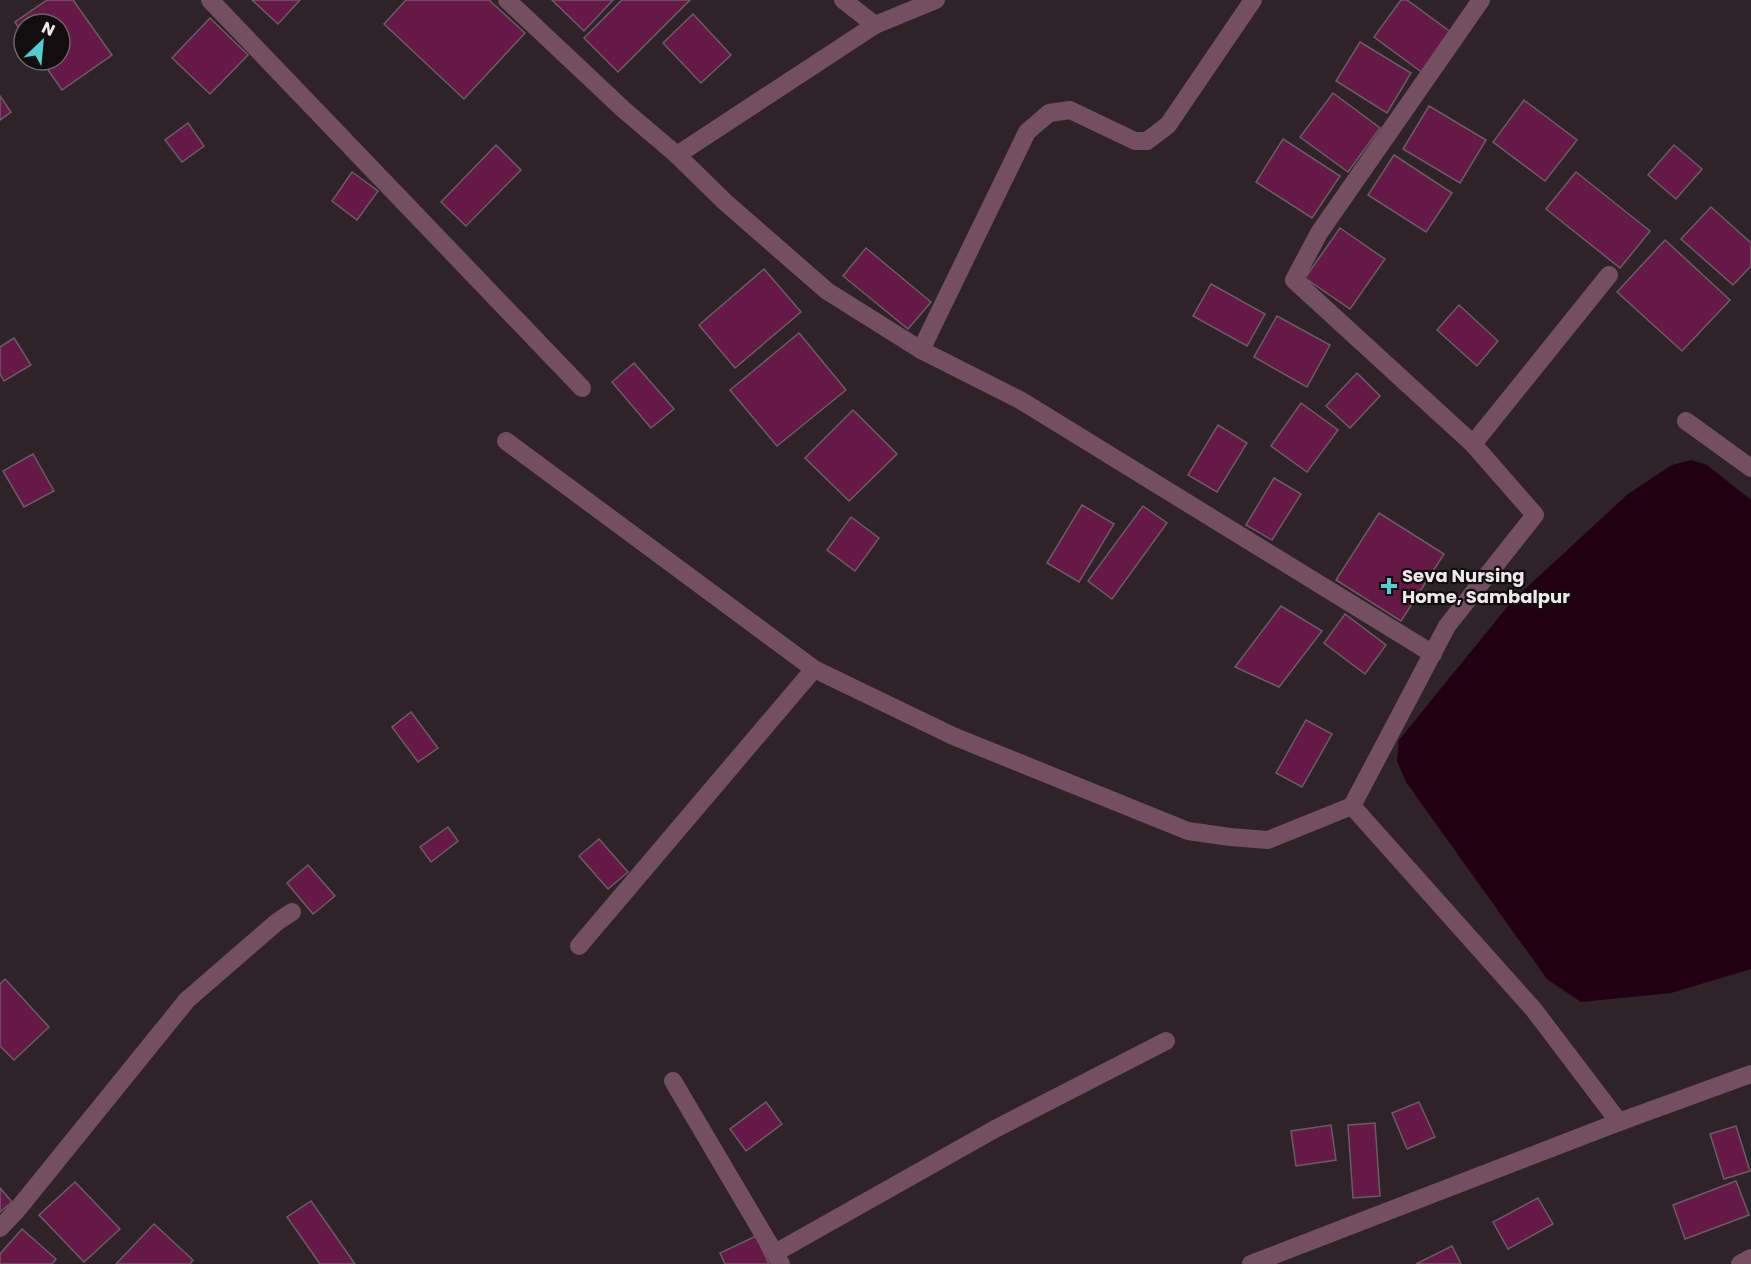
<svg xmlns="http://www.w3.org/2000/svg" width="1751" height="1264" font-family="Poppins,sans-serif">
  <rect width="100%" height="100%" fill="#2d2328"/>
  <!-- water -->
  <path fill="#220014" d="M1691,460L1707,465L1751,500V969L1671,993L1581,1002L1547,979L1406,782L1397,761L1399,740L1512,601L1628,494L1672,465Z"/>
  <!-- building -->
  <g fill="#661847" stroke="#695d63" stroke-width="1.5">
    <path d="M47,0H73L112,55L62,90L41,60H60V24H24V36L15,22Z"/>
    <path d="M252,0H300L278,24Z"/>
    <path d="M406,0H489L525,33L464,99L384,24Z"/>
    <path d="M552,0H613L584,31Z"/>
    <path d="M622,0H690L618,72L584,38Z"/>
    <path d="M1401,0H1407L1456,36L1427,76L1374,37Z"/>
    <path d="M693,14L731,55L701,83L663,43Z"/>
    <path d="M210,18L248,55L210,94L172,58Z"/>
    <path d="M1360,42L1411,73L1387,113L1336,81Z"/>
    <path d="M1333,93L1380,128L1348,172L1300,137Z"/>
    <path d="M0,96L11,112L0,120Z"/>
    <path d="M1524,100L1577,140L1545,181L1493,142Z"/>
    <path d="M1429,106L1486,140L1460,183L1403,149Z"/>
    <path d="M188,123L204,146L182,162L165,140Z"/>
    <path d="M1283,139L1340,176L1312,218L1256,182Z"/>
    <path d="M496,145L521,170L466,226L441,202Z"/>
    <path d="M1674,145L1702,169L1676,199L1648,175Z"/>
    <path d="M1394,155L1452,193L1426,232L1368,195Z"/>
    <path d="M352,172L378,191L357,220L332,201Z"/>
    <path d="M1576,172L1650,231L1620,268L1546,209Z"/>
    <path d="M1711,207L1751,243V266L1733,285L1681,239Z"/>
    <path d="M1340,228L1385,259L1350,309L1305,278Z"/>
    <path d="M1665,240L1730,300L1682,351L1617,292Z"/>
    <path d="M866,248L931,302L908,329L843,276Z"/>
    <path d="M764,269L801,312L735,368L699,325Z"/>
    <path d="M1211,284L1265,314L1247,346L1193,316Z"/>
    <path d="M1459,305L1498,341L1477,366L1437,330Z"/>
    <path d="M1277,316L1330,345L1307,387L1254,357Z"/>
    <path d="M799,333L846,390L777,446L730,390Z"/>
    <path d="M14,338L31,365L4,381L0,374V347Z"/>
    <path d="M634,363L674,409L651,428L612,382Z"/>
    <path d="M1357,373L1380,396L1350,428L1326,406Z"/>
    <path d="M1301,403L1338,430L1307,472L1271,446Z"/>
    <path d="M853,410L897,454L849,501L805,458Z"/>
    <path d="M1218,425L1247,443L1217,492L1188,475Z"/>
    <path d="M33,454L54,491L24,507L3,471Z"/>
    <path d="M1274,478L1301,494L1272,540L1246,525Z"/>
    <path d="M1082,505L1114,524L1079,582L1047,563Z"/>
    <path d="M1143,506L1167,523L1112,599L1088,581Z"/>
    <path d="M1379,513L1444,554L1401,621L1336,580Z"/>
    <path d="M851,517L879,538L855,571L827,550Z"/>
    <path d="M1281,606L1322,631L1279,687L1235,667Z"/>
    <path d="M1345,614L1386,645L1365,674L1324,643Z"/>
    <path d="M411,712L438,748L418,762L392,727Z"/>
    <path d="M1306,720L1332,734L1302,787L1276,773Z"/>
    <path d="M448,827L458,841L431,862L420,847Z"/>
    <path d="M599,839L628,872L608,889L579,856Z"/>
    <path d="M308,865L335,896L313,914L287,883Z"/>
    <path d="M5,979L49,1027L14,1060L0,1046V984Z"/>
    <path d="M766,1102L782,1124L746,1151L730,1129Z"/>
    <path d="M1419,1102L1435,1137L1407,1149L1392,1113Z"/>
    <path d="M1375,1123L1380,1196L1353,1198L1348,1125Z"/>
    <path d="M1331,1125L1336,1160L1296,1166L1291,1131Z"/>
    <path d="M1736,1126L1750,1171L1724,1179L1710,1134Z"/>
    <path d="M1736,1181L1749,1215L1685,1239L1673,1205Z"/>
    <path d="M75,1182L120,1229L84,1262L39,1215Z"/>
    <path d="M0,1188L12,1202L0,1212Z"/>
    <path d="M1538,1198L1553,1224L1508,1249L1493,1222Z"/>
    <path d="M311,1201L355,1264H320L287,1217Z"/>
    <path d="M154,1224L193,1260L190,1264H116Z"/>
    <path d="M22,1229L56,1259L52,1264H0V1254Z"/>
    <path d="M756,1236L769,1264H725L720,1253Z"/>
    <path d="M1452,1246L1461,1264H1416Z"/>
  </g>
  <g fill="none" stroke-linecap="round" stroke-linejoin="round">
    <!-- minor -->
    <g stroke="#734f61" stroke-width="18">
      <path d="M210,0L582,388"/>
      <path d="M507,0L624,110L677,155L725,202L827,291L921,350L1020,400L1433,654"/>
      <path d="M843,0L875,25"/>
      <path d="M677,155L875,25L936,0"/>
      <path d="M921,350L1027,132L1049,113L1070,110L1135,141H1147L1168,125L1253,0"/>
      <path d="M1686,421L1751,468"/>
      <path d="M506,441L814,669L953,736L1188,831L1230,837L1268,840L1352,806L1447,626L1535,515L1473,444L1294,280L1319,233L1481,0"/>
      <path d="M1473,444L1609,275"/>
      <path d="M1352,806L1534,1010L1619,1122"/>
      <path d="M579,946L814,669"/>
      <path d="M673,1081L781,1264"/>
      <path d="M0,1228L17,1210L187,1000L277,922L292,912"/>
      <path d="M775,1253L995,1129L1166,1041"/>
      <path d="M1251,1264L1619,1122L1751,1074"/>
      <path d="M1740,1264L1751,1258"/>
    </g>
  </g>
  <!-- markers -->
  <path fill="#52cdd0" stroke="#120e10" stroke-width="2" d="M1386 577h6v6h6v6h-6v6h-6v-6h-6v-6h6z"/>
  <g text-anchor="middle" stroke-width="4.5" stroke-linejoin="round" paint-order="stroke">
    <!-- poi labels -->
    <g font-size="18" font-weight="bold" fill="#efe8eb" stroke="#120e10" text-anchor="start">
      <text x="1402" y="582">Seva Nursing<tspan x="1402" dy="21">Home, Sambalpur</tspan></text>
    </g>
  </g>
  <!-- north arrow -->
  <g transform="translate(42 42) rotate(26)"><circle r="28" fill="#120e10" stroke="#6a6568" stroke-width="1.5"/>
  <path d="M0-4.5L10 22L0 15L-10 22Z" fill="#52cdd0"/>
  <text y="-9" font-size="16" font-weight="bold" text-anchor="middle" fill="#efe8eb">N</text>
  </g>
</svg>
